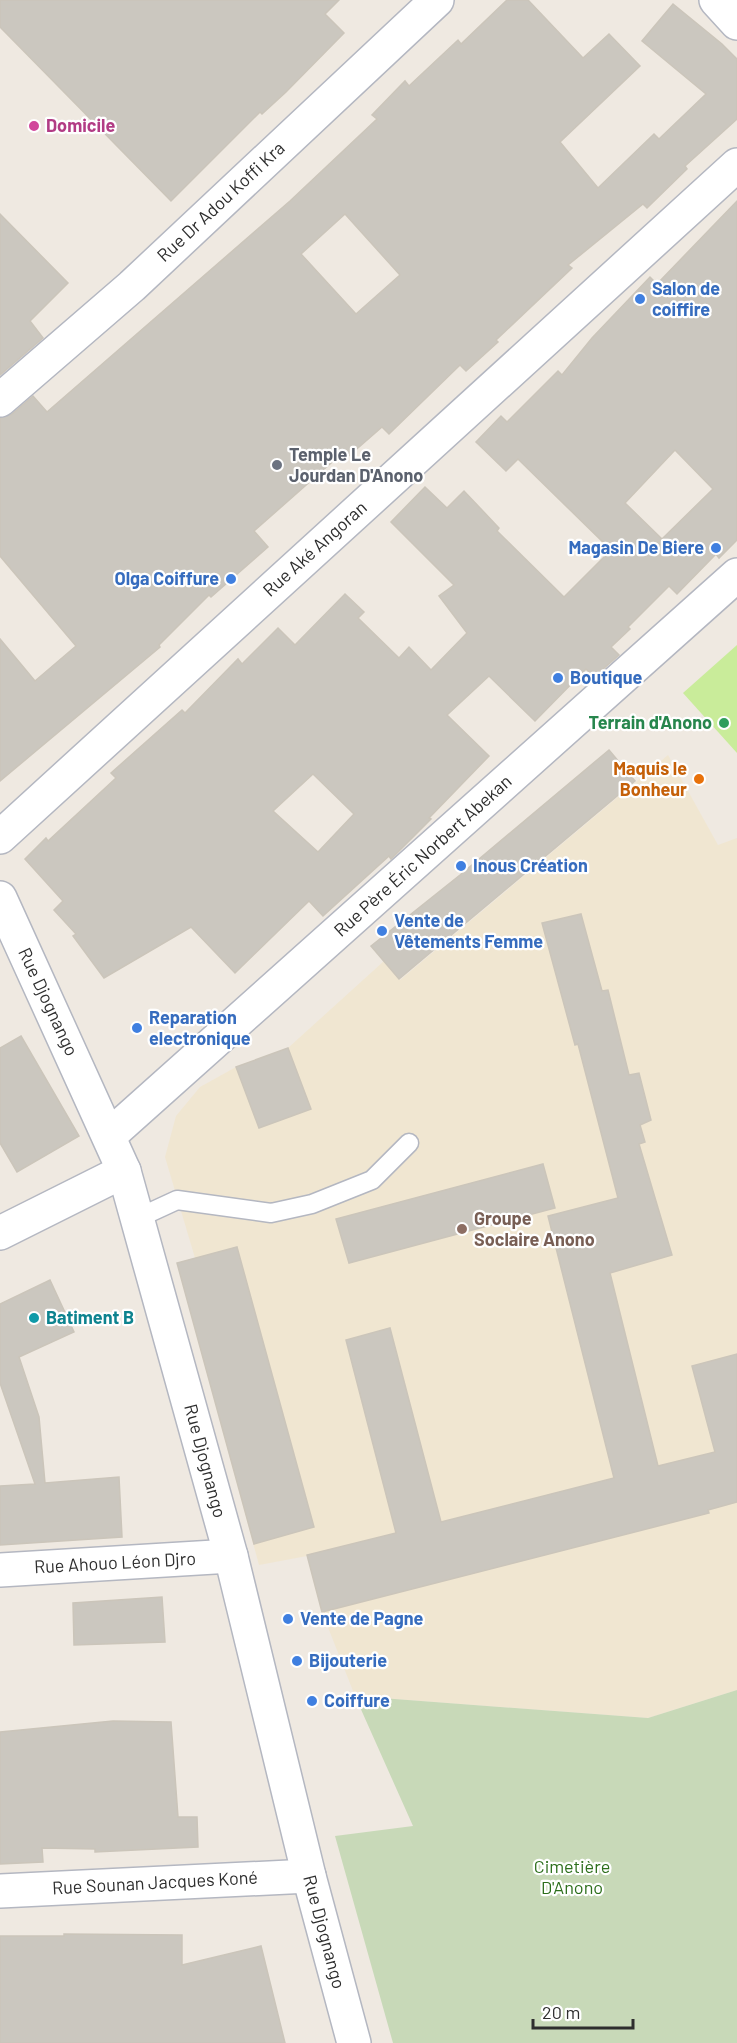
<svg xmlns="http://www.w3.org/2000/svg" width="737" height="2043" font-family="Barlow,sans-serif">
  <rect width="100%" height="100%" fill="#efe9e1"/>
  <!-- education -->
  <path fill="#f0e6d1" d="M668,755L718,845L737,838V1690L648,1718L355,1696L322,1612L307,1556L259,1565L177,1263L195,1258L165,1157L176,1116L200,1087L236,1067L288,1048L384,961L400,980Z"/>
  <!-- cemetery -->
  <path fill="#c8d9b8" d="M737,1690V2043H393L335,1836L413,1826L355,1696L648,1718Z"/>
  <!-- pitch -->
  <path fill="#c9ec9a" d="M737,645V753L683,693Z"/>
  <!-- building -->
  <g fill="#cbc7bf" stroke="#cbc5ba" stroke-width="1.5" fill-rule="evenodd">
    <path d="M0,0H339L325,14L344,33L286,92L262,114L260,112L171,201L0,27Z"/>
    <path d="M507,0H528L583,58L609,34L640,66L560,142L598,188L654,134L659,139L706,94L642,41L673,4L722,44L737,59V119L685,166L687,169L647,208L643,204L568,265L572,268L496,340L498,342L466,371L460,365L389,434L382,427L343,461L339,456L254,531L268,547L211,597L209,595L159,645L160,647L0,781V639L35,681L76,646L0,556V418L12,414L33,396L47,412L290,201L377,119L372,115L405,81L409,86L458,40L461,44ZM345,214L400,275L356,314L301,254Z"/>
    <path d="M737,201V540L719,558L716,554L677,594L669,586L628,627L630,629L611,647L619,655L594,677L586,669L535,721L489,676L447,715L489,756L429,818L431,819L391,859L389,856L323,916L309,901L235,973L191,927L104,978L73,936L76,934L54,910L63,901L25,859L46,838L48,841L116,778L111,773L182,710L185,713L238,659L242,664L278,628L295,645L345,594L364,612L358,618L399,658L409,647L431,670L467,633L439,596L454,585L391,522L425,487L447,508L464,491L499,528L497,531L564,597L611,550L518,459L506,471L476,442L501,416L507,422L558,371L562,375L592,338L650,277L657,284ZM675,450L713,489L662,539L625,503ZM313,774L354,814L318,852L273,811Z"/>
    <path d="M0,214L68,283L30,321L43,338L0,375Z"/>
    <path d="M609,750L635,781L399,979L371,946L460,875Z"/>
    <path d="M581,914L602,991L608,990L629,1075L639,1073L651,1120L640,1125L645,1142L639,1144L672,1255L610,1273L658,1466L715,1452L692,1366L737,1354V1502L708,1510L709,1513L322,1612L307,1555L396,1533L346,1340L390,1328L441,1522L614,1478L548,1216L618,1198L578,1044L575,1045L542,923Z"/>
    <path d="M21,1036L79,1136L17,1172L0,1143V1048Z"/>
    <path d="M288,1048L311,1109L259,1128L236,1067Z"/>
    <path d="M543,1164L555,1208L349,1263L336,1219Z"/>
    <path d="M237,1247L314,1527L254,1544L177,1263Z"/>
    <path d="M50,1280L74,1332L19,1357L39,1417L45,1483L119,1477L122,1537L0,1545V1486L35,1484L0,1383V1304Z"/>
    <path d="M162,1597L165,1642L74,1645L73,1603Z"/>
    <path d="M113,1721L171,1722L178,1817H197L198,1847L95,1852V1849L42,1848L43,1862L0,1864V1732Z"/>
    <path d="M64,1934L182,1935V1965L261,1946L285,2043H0V1936H64Z"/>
  </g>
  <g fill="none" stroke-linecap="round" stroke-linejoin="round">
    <!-- service casing -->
    <g stroke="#b4b7c1" stroke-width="21">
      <path id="service" d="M138,1218L177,1200L271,1213L312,1204L372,1180L409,1143"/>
    </g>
    <!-- minor casing -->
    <g stroke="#b4b7c1" stroke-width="36">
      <g id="minor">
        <path d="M716,0L737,23"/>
        <path d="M0,400L132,286L437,0"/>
        <path d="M0,837L737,165"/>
        <path d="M0,898L124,1171L231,1556L309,1876L354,2043"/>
        <path d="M109,1136L737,575"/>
        <path d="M0,1233L124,1171"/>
        <path d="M0,1570L231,1556"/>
        <path d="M0,1891L309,1876"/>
      </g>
    </g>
    <!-- service -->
    <use href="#service" stroke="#fff" stroke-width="18"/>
    <!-- minor -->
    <use href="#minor" stroke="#fff" stroke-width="33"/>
  </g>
  <!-- markers -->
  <circle fill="#d1479c" stroke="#fff" stroke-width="2" cx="34" cy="126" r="6"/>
  <g fill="#3f7fe0" stroke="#fff" stroke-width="2">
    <circle cx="640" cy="299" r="6"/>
    <circle cx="716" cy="548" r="6"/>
    <circle cx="231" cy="579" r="6"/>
    <circle cx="558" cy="678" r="6"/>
    <circle cx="461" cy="866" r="6"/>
    <circle cx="382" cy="931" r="6"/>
    <circle cx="137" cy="1028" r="6"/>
    <circle cx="288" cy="1619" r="6"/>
    <circle cx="297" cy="1661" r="6"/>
    <circle cx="312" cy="1701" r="6"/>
  </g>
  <circle fill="#6b7280" stroke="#fff" stroke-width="2" cx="277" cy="465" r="6"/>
  <circle fill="#2e9e5b" stroke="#fff" stroke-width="2" cx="724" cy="723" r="6"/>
  <circle fill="#e8710a" stroke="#fff" stroke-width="2" cx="699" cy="779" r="6"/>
  <circle fill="#8d6e63" stroke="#fff" stroke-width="2" cx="462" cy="1229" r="6"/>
  <circle fill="#0f9aa8" stroke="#fff" stroke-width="2" cx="34" cy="1318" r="6"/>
  <g text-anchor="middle" stroke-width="4.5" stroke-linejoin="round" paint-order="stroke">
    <!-- hotel labels -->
    <g font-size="18" font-weight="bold" fill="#b23c85" stroke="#fff" text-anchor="start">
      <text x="46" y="132">Domicile</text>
    </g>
    <!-- street labels -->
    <g font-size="18" fill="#2e2e2e" stroke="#fff">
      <text transform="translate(221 202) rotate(-43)" y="6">Rue Dr Adou Koffi Kra</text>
      <text transform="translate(315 549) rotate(-42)" y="6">Rue Aké Angoran</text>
      <text transform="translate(423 856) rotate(-42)" y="6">Rue Père Éric Norbert Abekan</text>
      <text transform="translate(48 1002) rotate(65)" y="6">Rue Djognango</text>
      <text transform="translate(205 1461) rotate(75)" y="6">Rue Djognango</text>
      <text transform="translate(115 1563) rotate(-3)" y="6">Rue Ahouo Léon Djro</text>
      <text transform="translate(155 1883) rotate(-3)" y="6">Rue Sounan Jacques Koné</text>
      <text transform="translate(324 1932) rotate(75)" y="6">Rue Djognango</text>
    </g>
    <!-- shop labels -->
    <g font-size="18" font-weight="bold" fill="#366cbe" stroke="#fff" text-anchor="start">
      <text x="652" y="295">Salon de<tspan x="652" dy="21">coiffire</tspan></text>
      <text x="704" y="554" text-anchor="end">Magasin De Biere</text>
      <text x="219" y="585" text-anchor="end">Olga Coiffure</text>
      <text x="570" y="684">Boutique</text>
      <text x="473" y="872">Inous Création</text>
      <text x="394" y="927">Vente de<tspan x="394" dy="21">Vêtements Femme</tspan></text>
      <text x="149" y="1024">Reparation<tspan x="149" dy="21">electronique</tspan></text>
      <text x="300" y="1625">Vente de Pagne</text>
      <text x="309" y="1667">Bijouterie</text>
      <text x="324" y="1707">Coiffure</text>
    </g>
    <!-- worship labels -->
    <g font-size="18" font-weight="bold" fill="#5b616d" stroke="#fff" text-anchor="start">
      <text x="289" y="461">Temple Le<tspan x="289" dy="21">Jourdan D'Anono</tspan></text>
    </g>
    <!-- leisure labels -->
    <g font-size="18" font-weight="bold" fill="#27864d" stroke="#fff" text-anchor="end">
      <text x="712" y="729">Terrain d'Anono</text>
    </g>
    <!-- food labels -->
    <g font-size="18" font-weight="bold" fill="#c56008" stroke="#fff" text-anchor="end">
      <text x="687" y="775">Maquis le<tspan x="687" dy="21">Bonheur</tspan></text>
    </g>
    <!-- education labels -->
    <g font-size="18" font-weight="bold" fill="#785e54" stroke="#fff" text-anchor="start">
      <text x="474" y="1225">Groupe<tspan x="474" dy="21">Soclaire Anono</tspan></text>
    </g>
    <!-- culture labels -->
    <g font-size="18" font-weight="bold" fill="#0d838f" stroke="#fff" text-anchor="start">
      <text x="46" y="1324">Batiment B</text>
    </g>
    <!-- park labels -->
    <g font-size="18" fill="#2c6e1b" stroke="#fff">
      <text x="572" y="1873">Cimetière<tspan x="572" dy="21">D'Anono</tspan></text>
    </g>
  </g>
  <!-- scale -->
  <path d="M533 2019v9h100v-9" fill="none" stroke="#2e2e2e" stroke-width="3"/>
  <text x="542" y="2019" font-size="18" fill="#2e2e2e" stroke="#ffffff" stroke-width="4.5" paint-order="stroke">20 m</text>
</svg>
